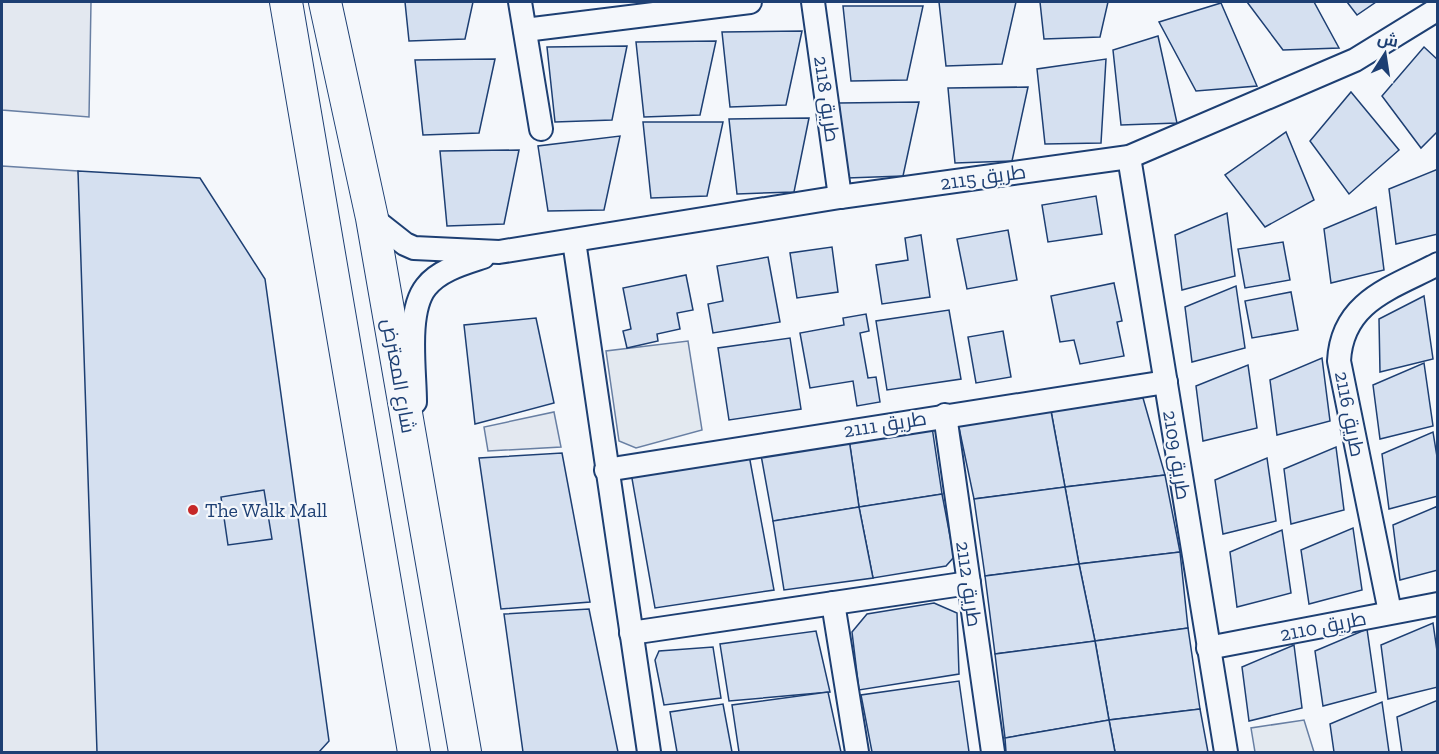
<svg xmlns="http://www.w3.org/2000/svg" width="1439" height="754" font-family="'Zilla Slab',Cairo,serif">
  <rect width="100%" height="100%" fill="#f4f7fb"/>
  <!-- green -->
  <g fill="#e3e9f0" stroke="#687fa3" stroke-width="1.5">
    <path d="M688,341L702,430L636,448L619,441L606,351Z"/>
    <path d="M1304,720L1314,752H1255L1251,728Z"/>
  </g>
  <!-- parking -->
  <g fill="#e3e8f0" stroke="#687fa3" stroke-width="1.5">
    <path d="M2,2H91L89,117L2,110Z"/>
    <path d="M2,166L78,171L118,382L99,752H2Z"/>
    <path d="M554,412L561,447L488,451L484,427Z"/>
  </g>
  <!-- building -->
  <g fill="#d5e0f0" stroke="#1d3f73" stroke-width="1.5">
    <path d="M405,2H473L465,39L409,41Z"/>
    <path d="M939,2H1016L1002,64L946,66Z"/>
    <path d="M1040,2H1108L1100,37L1044,39Z"/>
    <path d="M1247,2H1314L1339,48L1283,50Z"/>
    <path d="M1347,2H1376L1357,15Z"/>
    <path d="M1221,3L1257,86L1196,91L1159,22Z"/>
    <path d="M843,6H923L907,80L851,81Z"/>
    <path d="M802,31L786,105L730,107L722,32Z"/>
    <path d="M1158,36L1177,123L1121,125L1113,50Z"/>
    <path d="M716,41L700,115L644,117L636,42Z"/>
    <path d="M627,46L612,120L555,122L547,47Z"/>
    <path d="M1424,47L1438,60V131L1421,148L1382,96Z"/>
    <path d="M495,59L479,133L423,135L415,60Z"/>
    <path d="M1106,59L1101,143L1045,144L1037,69Z"/>
    <path d="M1028,87L1012,161L955,163L948,88Z"/>
    <path d="M1351,92L1399,150L1349,194L1310,141Z"/>
    <path d="M919,102L903,176L847,178L839,103Z"/>
    <path d="M809,118L794,192L737,194L729,119Z"/>
    <path d="M643,122H723L707,196L651,198Z"/>
    <path d="M1286,132L1314,200L1265,227L1225,175Z"/>
    <path d="M620,136L604,210L548,211L538,146Z"/>
    <path d="M519,150L504,224L447,226L440,151Z"/>
    <path d="M1438,169V234L1396,244L1389,189Z"/>
    <path d="M78,171L200,178L265,279L329,741L319,752H97Z"/>
    <path d="M1096,196L1102,234L1048,242L1042,205Z"/>
    <path d="M1376,207L1384,270L1331,283L1324,229Z"/>
    <path d="M1227,213L1235,276L1182,290L1175,235Z"/>
    <path d="M1008,230L1017,280L967,289L957,239Z"/>
    <path d="M921,235L930,297L882,304L876,265L908,260L905,238Z"/>
    <path d="M1283,242L1290,280L1245,288L1238,249Z"/>
    <path d="M832,247L838,292L797,298L790,253Z"/>
    <path d="M768,257L780,322L713,333L708,304L723,301L717,266Z"/>
    <path d="M686,275L693,310L677,313L680,329L657,334L658,341L627,348L623,331L631,329L623,288Z"/>
    <path d="M1114,283L1122,321L1117,322L1124,356L1080,364L1074,340L1060,342L1051,296Z"/>
    <path d="M1236,286L1245,348L1192,362L1185,307Z"/>
    <path d="M1291,292L1298,330L1252,338L1245,301Z"/>
    <path d="M1424,296L1433,359L1380,372L1379,319Z"/>
    <path d="M949,310L961,379L887,390L876,321Z"/>
    <path d="M866,314L869,331L860,333L868,378L876,377L880,402L857,406L853,381L810,388L800,333L844,325L843,318Z"/>
    <path d="M536,318L554,403L475,424L464,325Z"/>
    <path d="M1003,331L1011,377L976,383L968,337Z"/>
    <path d="M790,338L801,409L729,420L718,348Z"/>
    <path d="M1322,358L1330,421L1277,435L1270,380Z"/>
    <path d="M1424,363L1433,426L1380,439L1373,385Z"/>
    <path d="M1248,365L1257,428L1203,441L1196,386Z"/>
    <path d="M1143,398L1165,475L1065,487L1051,411Z"/>
    <path d="M1051,411L1065,487L974,499L958,423Z"/>
    <path d="M932,427L942,494L859,507L849,439Z"/>
    <path d="M1433,432L1438,463V496L1389,509L1382,454Z"/>
    <path d="M849,439L859,507L773,521L761,455Z"/>
    <path d="M1336,447L1344,510L1291,524L1284,469Z"/>
    <path d="M562,453L590,602L501,609L479,458Z"/>
    <path d="M749,455L774,590L655,608L631,473Z"/>
    <path d="M1267,458L1276,521L1223,534L1215,480Z"/>
    <path d="M1165,475L1180,552L1079,564L1065,487Z"/>
    <path d="M1065,487L1079,564L985,576L974,499Z"/>
    <path d="M264,490L272,539L228,545L221,497Z"/>
    <path d="M942,494L954,557L946,566L873,578L859,507Z"/>
    <path d="M1438,506V570L1400,580L1393,525Z"/>
    <path d="M859,507L873,578L784,590L773,521Z"/>
    <path d="M1353,528L1362,590L1309,604L1301,550Z"/>
    <path d="M1282,530L1291,593L1237,607L1230,552Z"/>
    <path d="M1180,552L1188,628L1095,641L1079,564Z"/>
    <path d="M1079,564L1095,641L995,654L985,576Z"/>
    <path d="M934,603L957,613L959,674L859,690L852,632L867,614Z"/>
    <path d="M589,609L618,752H523L504,614Z"/>
    <path d="M1433,623L1438,658V687L1388,699L1381,645Z"/>
    <path d="M1188,628L1200,709L1109,720L1095,641Z"/>
    <path d="M1367,629L1376,692L1323,706L1315,651Z"/>
    <path d="M816,631L830,692L729,701L720,644Z"/>
    <path d="M1095,641L1109,720L1005,738L995,654Z"/>
    <path d="M1294,645L1302,708L1249,721L1242,667Z"/>
    <path d="M713,647L721,698L664,705L655,660L659,651Z"/>
    <path d="M959,681L969,752H872L861,695Z"/>
    <path d="M828,692L841,752H739L732,705Z"/>
    <path d="M1438,700V752H1402L1397,717Z"/>
    <path d="M1382,702L1389,752H1334L1330,724Z"/>
    <path d="M723,704L732,752H677L670,712Z"/>
    <path d="M1200,709L1208,752H1115L1109,720Z"/>
    <path d="M1109,720L1115,752H1006L1005,738Z"/>
  </g>
  <g fill="none" stroke-linecap="round" stroke-linejoin="round">
    <!-- street casing -->
    <g stroke="#1d3f73" stroke-width="26">
      <g id="street">
        <path d="M520,2L541,129"/>
        <path d="M813,2L840,197"/>
        <path d="M525,30L750,2"/>
        <path d="M1129,157L1226,752"/>
        <path d="M372,218L405,244L414,248L499,252L840,197L1129,157L1355,60L1438,9"/>
        <path d="M574,241L649,752"/>
        <path d="M415,402C415,371 406,312 426,287C439,270 465,263 483,257"/>
        <path d="M945,415L993,752"/>
        <path d="M606,470L1166,382"/>
        <path d="M833,603L857,752"/>
        <path d="M1390,612L1339,361C1342,301 1392,288 1438,264"/>
        <path d="M631,633L969,583"/>
        <path d="M1208,648L1438,604"/>
      </g>
    </g>
    <!-- secondary casing -->
    <g stroke="#1d3f73" stroke-width="34">
      <g id="secondary">
        <path d="M286,2L414,752"/>
        <path d="M325,2L372,218L465,752"/>
      </g>
    </g>
    <!-- street -->
    <use href="#street" stroke="#f4f7fb" stroke-width="22"/>
    <!-- secondary -->
    <use href="#secondary" stroke="#f4f7fb" stroke-width="32"/>
  </g>
  <!-- markers -->
  <circle fill="#c62828" stroke="#f4f7fb" stroke-width="2" cx="193" cy="510" r="6"/>
  <g text-anchor="middle" stroke-width="4.5" stroke-linejoin="round" paint-order="stroke">
    <!-- street labels -->
    <g font-size="20" fill="#1d3f73" stroke="#f4f7fb">
      <text transform="translate(827 99) rotate(82)" y="7">طريق 2118</text>
      <text transform="translate(983 177) rotate(-8)" y="7">طريق 2115</text>
      <text transform="translate(399 376) rotate(80)" y="7">شارع المعترض</text>
      <text transform="translate(1350 414) rotate(79)" y="7">طريق 2116</text>
      <text transform="translate(885 424) rotate(-9)" y="7">طريق 2111</text>
      <text transform="translate(1177 455) rotate(81)" y="7">طريق 2109</text>
      <text transform="translate(969 584) rotate(82)" y="7">طريق 2112</text>
      <text transform="translate(1323 626) rotate(-11)" y="7">طريق 2110</text>
    </g>
    <!-- poi labels -->
    <g font-size="20" fill="#1d3f73" stroke="#f4f7fb" text-anchor="start">
      <text x="205" y="517">The Walk Mall</text>
    </g>
  </g>
  <!-- border -->
  <rect width="1439" height="754" fill="none" stroke="#1d3f73" stroke-width="6"/>
  <!-- north arrow -->
  <g transform="translate(1385 54) rotate(12)" stroke="#f4f7fb" stroke-width="4.5" paint-order="stroke">
  <path d="M0-4.5L10 22L0 15L-10 22Z" fill="#1d3f73"/>
  <text y="-9" font-size="16" font-weight="bold" text-anchor="middle" fill="#1d3f73">ش</text>
  </g>
</svg>
